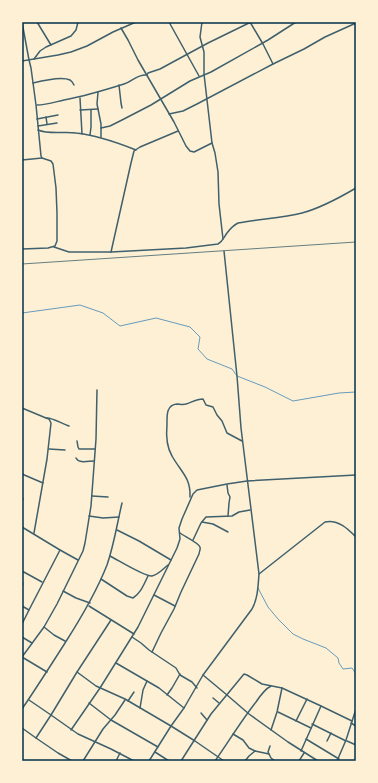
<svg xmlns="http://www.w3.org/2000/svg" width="378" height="783" font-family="'IBM Plex Sans',sans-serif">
  <rect width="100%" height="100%" fill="#fdf0d5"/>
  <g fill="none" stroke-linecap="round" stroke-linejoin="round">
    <!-- stream -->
    <g stroke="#669bbc" stroke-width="1">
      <path d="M22,313L80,305L103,313L120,326L156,318L190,327L200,337L198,349L207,359L232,369L237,376L265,387L293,401L339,393L356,392"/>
      <path d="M258,588L268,607L278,619L293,634L303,639L326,648L338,658L339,663L343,669L352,668L356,674"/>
    </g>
    <!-- minor -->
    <g stroke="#3f606c" stroke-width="1.5">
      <path d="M37,22L51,45"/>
      <path d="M169,22L199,76"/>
      <path d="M202,22L200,37L204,52V74L212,143L215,153L218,172L219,204L223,239"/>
      <path d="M250,22L263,44L273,64"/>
      <path d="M121,28L128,40L138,60L174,122L186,146L190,151L194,152L212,143"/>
      <path d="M34,59L40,51L46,47L71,36L76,30L78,22"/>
      <path d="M22,61L58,55L71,52L87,46L113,32L136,22"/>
      <path d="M33,83C41,81 62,76 70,80C72,81 73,83 74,85"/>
      <path d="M119,85L121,103L122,108"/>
      <path d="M98,92L97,104L101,124V137"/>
      <path d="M80,98L82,134"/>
      <path d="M37,105C46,105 55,102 64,100C85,96 105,90 124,84C133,81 137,74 147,75L148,73L160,69L208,43L251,22"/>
      <path d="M80,110L98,109"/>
      <path d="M169,114L183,111L197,104L273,64L304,49L325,37L356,23"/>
      <path d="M46,117L47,124"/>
      <path d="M37,119L58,115"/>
      <path d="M38,126L57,123"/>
      <path d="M101,128L110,126L122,120L151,105L190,81L211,72L268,40L296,22"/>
      <path d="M38,130C50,135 64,131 76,133C96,135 116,142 136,150"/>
      <path d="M90,135L91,127V110"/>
      <path d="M22,160L42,158"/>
      <path d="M54,247L69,252H111L186,248L218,244C223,241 224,237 227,233C230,229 234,225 238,223C259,219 282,218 302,213C321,208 339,198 356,188"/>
      <path d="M22,249L48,248L55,246L57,241V213L56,188L53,164L51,161L42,158L41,156L36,105L31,68L29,60L22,22"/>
      <path d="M111,252L131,163L134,151L140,147L178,131"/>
      <path d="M22,408L46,418L49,419L51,423L47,459L34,533"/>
      <path d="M46,418C52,417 62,424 69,426"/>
      <path d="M77,441L78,447L79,449H95"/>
      <path d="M49,449L65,450"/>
      <path d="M76,458C79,464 88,461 94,461"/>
      <path d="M22,474L43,483"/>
      <path d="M227,485L228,493L230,497L229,503L228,516"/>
      <path d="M92,496L108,497"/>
      <path d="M190,497C191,478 181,472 172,456C166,446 166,435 167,424C167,416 166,405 177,404C180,404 182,405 186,404C192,402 197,399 203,399L206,405L213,407L217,415L222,421L227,433L242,441"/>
      <path d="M22,501L23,499"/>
      <path d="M89,516L103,518L119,517"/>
      <path d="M202,522L213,524L228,532"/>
      <path d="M22,527L60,550L78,560"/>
      <path d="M117,530L139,541L171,560"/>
      <path d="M193,540L201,523L206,517L232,516L239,512L250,510"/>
      <path d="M110,556C118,560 145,577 152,576C158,575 163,569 168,565"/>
      <path d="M22,571L42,582"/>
      <path d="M259,574L325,522C338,519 348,529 356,537"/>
      <path d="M101,579L127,596L133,598C141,593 144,584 148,576"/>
      <path d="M22,584H23"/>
      <path d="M63,591L76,598L90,603"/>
      <path d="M154,595L175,606"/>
      <path d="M22,606L29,610"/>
      <path d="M89,606L134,634"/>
      <path d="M44,627L54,635L65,641"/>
      <path d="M22,628V624L29,610L60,550"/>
      <path d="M22,637L32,643"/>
      <path d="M132,637L141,643L149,650L176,668L180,675L192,682L197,688"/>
      <path d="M152,652L161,633L174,609L181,592L199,554C199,552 201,549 200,547C199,543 184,536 180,533"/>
      <path d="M116,663L159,688L184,708"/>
      <path d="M47,672L22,657L44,627L57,604L83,551L85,543L91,506L96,439L97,390"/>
      <path d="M77,672L96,686L125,699L171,726L195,741L224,761"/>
      <path d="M203,675L227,695L249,714L288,742L318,761"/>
      <path d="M167,695L172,688L180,674"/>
      <path d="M213,698L219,703"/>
      <path d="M29,700L51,715L77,672L111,620"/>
      <path d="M128,701L134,692"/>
      <path d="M89,703L111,720L158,747"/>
      <path d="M140,708L143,690L147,681"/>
      <path d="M22,709C37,687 51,665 65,643C81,618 96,593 107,565C114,545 117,524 122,503"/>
      <path d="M278,712L311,728"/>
      <path d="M201,713L207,720"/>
      <path d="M296,721L307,699"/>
      <path d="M351,723L356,726"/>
      <path d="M312,724L346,741"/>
      <path d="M22,728L36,738L51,715L78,734L111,749L134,761"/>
      <path d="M71,730L100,688L138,627L177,548L180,539L179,528L182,519L193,494L197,490L227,484L247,481L356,475"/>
      <path d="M271,730L277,712L282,688"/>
      <path d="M233,734L243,740L249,748L255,751"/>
      <path d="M36,738L58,753L72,761"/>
      <path d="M306,739L339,759"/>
      <path d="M327,741L331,733"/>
      <path d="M347,741L356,745"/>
      <path d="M270,746L268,752L271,758L275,761"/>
      <path d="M301,751L321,706"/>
      <path d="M155,752L169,761"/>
      <path d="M22,760L24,761"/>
      <path d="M83,761L103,729L115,715L125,700"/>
      <path d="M116,761L120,753"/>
      <path d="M149,761L171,726L184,708L203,675L252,609C258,598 258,586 259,574L241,428L237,376L224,251"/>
      <path d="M181,761L211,714L244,674L247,675L262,684L282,688L321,706L352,721"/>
      <path d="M215,761C229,741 241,721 256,702C260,696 265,689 271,686"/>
      <path d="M245,761L249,756L255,751L269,754"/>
      <path d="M299,761L304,753"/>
      <path d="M337,761L346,740L356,709"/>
    </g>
    <!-- rail -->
    <path stroke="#657d81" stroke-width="1" d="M22,264L356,242"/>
  </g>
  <!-- border -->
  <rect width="378" height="783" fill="none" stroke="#fdf0d5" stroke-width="46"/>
  <rect x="23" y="23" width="332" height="737" fill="none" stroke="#003049" stroke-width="1.5"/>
</svg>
